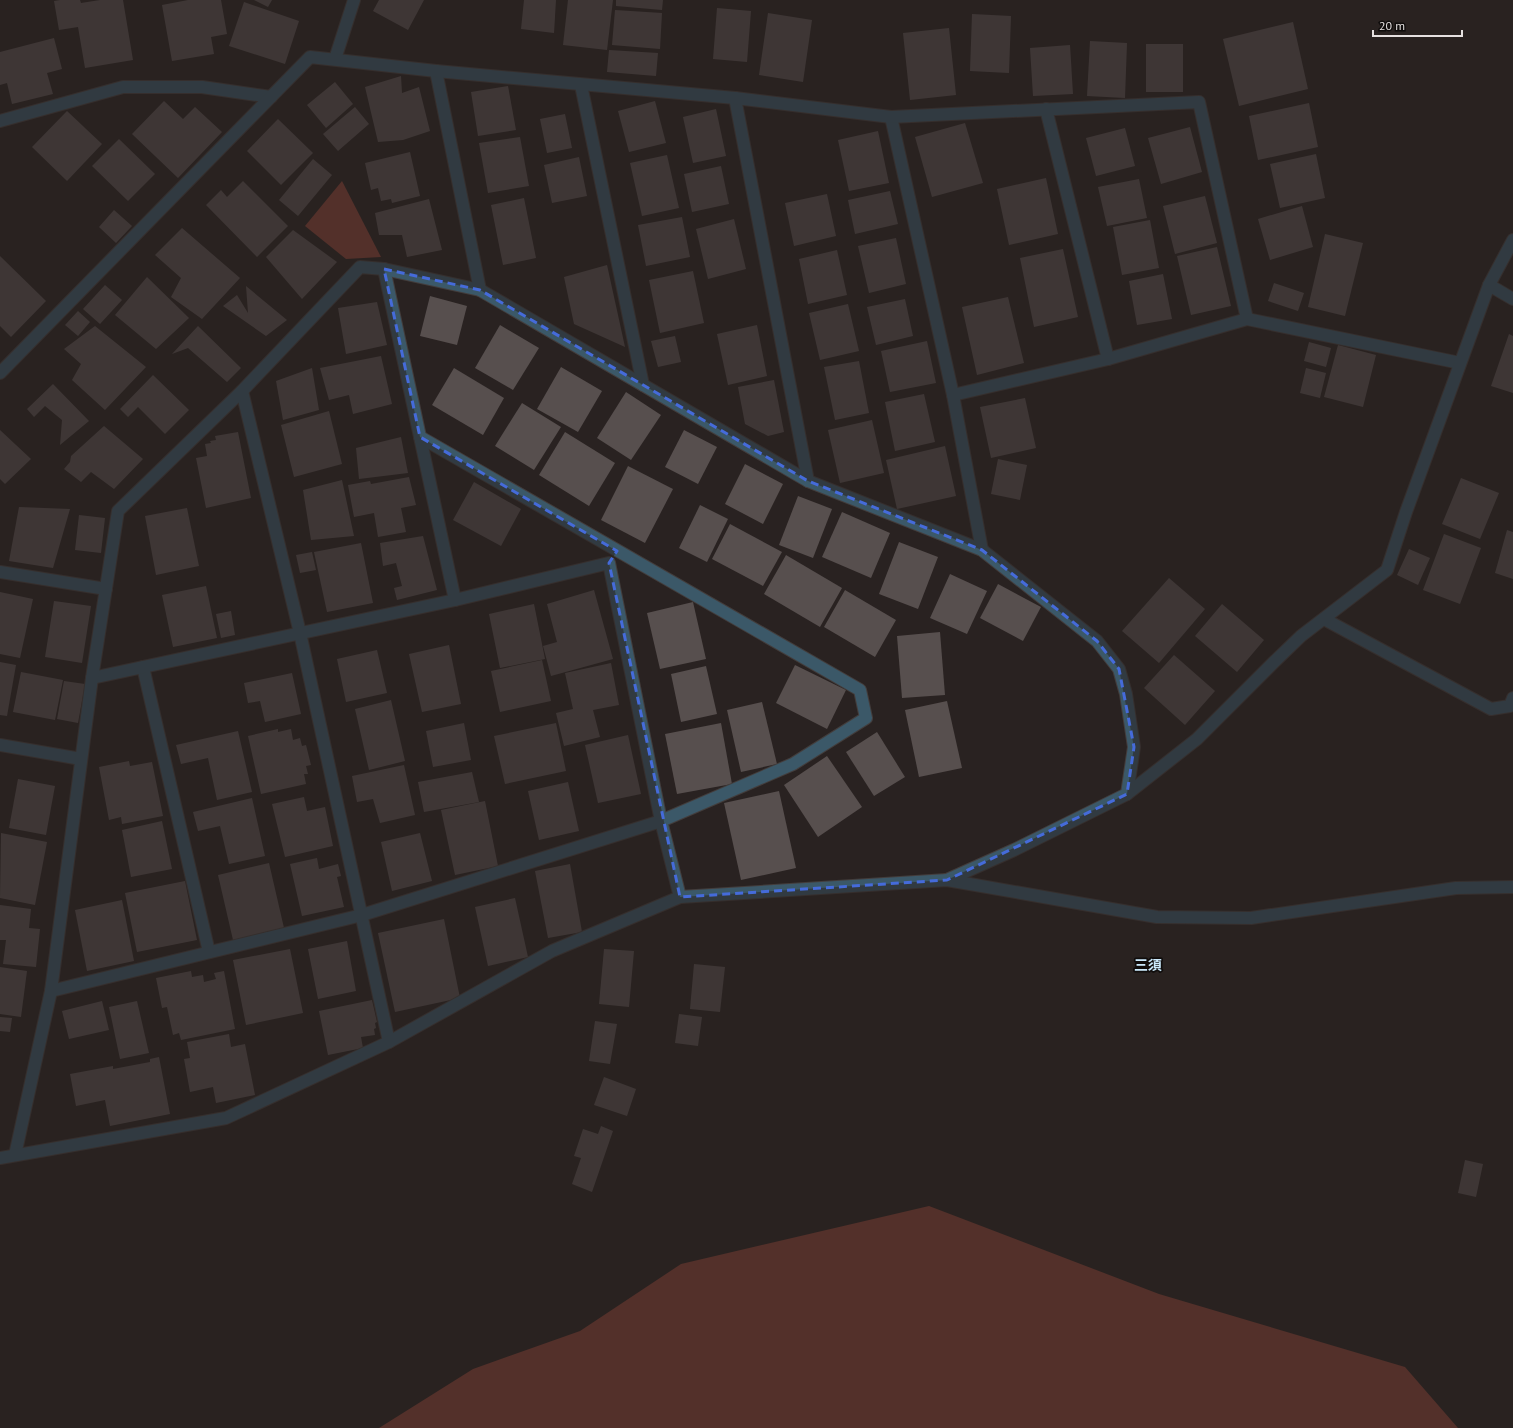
<svg xmlns="http://www.w3.org/2000/svg" width="1513" height="1428" font-family="'PT Sans','Noto Sans JP',sans-serif">
  <rect width="100%" height="100%" fill="#292221"/>
  <!-- forest -->
  <g fill="#854135">
    <path d="M342,181L381,257L346,259L305,226Z"/>
    <path d="M929,1206L1159,1294L1405,1367L1458,1428H379L473,1369L580,1331L681,1264Z"/>
  </g>
  <!-- building -->
  <g fill="#574f4e">
    <path d="M60,0H80L81,3L100,0H123L133,60L85,68L78,27L59,30L54,1Z"/>
    <path d="M188,0H221L227,34L211,37L214,54L172,61L162,5Z"/>
    <path d="M254,0H272L268,7Z"/>
    <path d="M379,0H424L408,30L373,11Z"/>
    <path d="M524,0H556L554,33L521,29Z"/>
    <path d="M568,0H613L607,50L563,45Z"/>
    <path d="M616,0H663L662,10L616,6Z"/>
    <path d="M244,2L299,21L285,64L229,46Z"/>
    <path d="M717,8L751,11L747,62L713,59Z"/>
    <path d="M615,10L662,13L660,49L612,45Z"/>
    <path d="M768,13L812,20L803,82L759,75Z"/>
    <path d="M972,14L1011,16L1009,73L970,71Z"/>
    <path d="M1293,22L1308,89L1239,106L1223,39Z"/>
    <path d="M949,28L956,95L910,100L903,33Z"/>
    <path d="M54,38L62,69L47,73L53,94L12,104L7,83L0,85V52Z"/>
    <path d="M1090,41L1127,43L1125,98L1087,96Z"/>
    <rect x="1146" y="44" width="37" height="48"/>
    <path d="M1070,45L1073,94L1033,96L1030,48Z"/>
    <path d="M609,50L658,53L656,76L607,72Z"/>
    <path d="M401,76L402,93L419,87L430,131L403,140L378,142L365,87Z"/>
    <path d="M335,82L353,104L326,128L307,105Z"/>
    <path d="M508,86L516,130L478,136L471,92Z"/>
    <path d="M164,101L183,119L195,107L222,132L178,178L132,134Z"/>
    <path d="M655,101L666,143L629,152L618,111Z"/>
    <path d="M1309,103L1318,147L1258,160L1249,116Z"/>
    <path d="M355,107L369,124L338,151L323,134Z"/>
    <path d="M716,109L726,156L693,163L683,117Z"/>
    <path d="M67,111L102,144L67,181L32,147Z"/>
    <path d="M565,114L572,148L547,153L540,119Z"/>
    <path d="M278,119L313,153L281,185L247,151Z"/>
    <path d="M965,123L983,183L932,197L915,137Z"/>
    <path d="M1190,127L1202,172L1161,184L1148,138Z"/>
    <path d="M1125,128L1135,166L1096,176L1086,138Z"/>
    <path d="M878,131L889,183L849,191L838,140Z"/>
    <path d="M520,137L529,186L488,193L479,143Z"/>
    <path d="M119,139L155,174L128,201L92,166Z"/>
    <path d="M410,152L420,196L392,203L391,199L381,201L378,188L371,190L365,163Z"/>
    <path d="M1316,154L1325,198L1280,208L1270,164Z"/>
    <path d="M667,155L679,208L642,216L630,163Z"/>
    <path d="M579,157L587,196L552,203L544,165Z"/>
    <path d="M313,159L332,175L298,216L279,200Z"/>
    <path d="M721,166L729,204L692,212L684,174Z"/>
    <path d="M1046,178L1058,234L1009,245L997,189Z"/>
    <path d="M1139,179L1147,218L1107,226L1098,187Z"/>
    <path d="M243,181L288,226L257,257L206,205L221,190L227,197Z"/>
    <path d="M890,191L898,224L855,234L848,200Z"/>
    <path d="M827,194L836,236L794,246L785,203Z"/>
    <path d="M1205,196L1217,243L1175,254L1163,206Z"/>
    <path d="M524,198L536,258L503,265L491,205Z"/>
    <path d="M429,199L442,250L407,257L402,235H379L375,213Z"/>
    <path d="M1302,206L1313,247L1270,260L1258,219Z"/>
    <path d="M114,210L132,226L116,243L99,227Z"/>
    <path d="M682,217L690,257L646,266L638,225Z"/>
    <path d="M734,219L746,269L708,279L696,229Z"/>
    <path d="M1150,220L1159,268L1122,275L1113,227Z"/>
    <path d="M182,228L240,278L202,319L171,297L181,278L155,255Z"/>
    <path d="M293,230L337,262L302,299L266,257Z"/>
    <path d="M1325,234L1363,243L1345,316L1308,307Z"/>
    <path d="M896,238L906,284L869,293L858,246Z"/>
    <path d="M1217,247L1231,306L1191,315L1177,256Z"/>
    <path d="M1063,249L1078,317L1034,327L1020,258Z"/>
    <path d="M837,250L847,295L808,304L799,259Z"/>
    <path d="M0,256L46,301L11,337L0,326Z"/>
    <path d="M607,265L625,347L574,324L564,277Z"/>
    <path d="M693,271L704,323L660,333L649,280Z"/>
    <path d="M1163,274L1172,319L1137,325L1129,281Z"/>
    <path d="M147,277L189,318L156,349L115,315Z"/>
    <path d="M1274,283L1304,293L1298,311L1268,301Z"/>
    <path d="M105,285L122,300L100,324L83,309Z"/>
    <path d="M246,286L287,320L266,336L223,306L237,295L248,313Z"/>
    <path d="M430,296L467,306L457,345L420,336Z"/>
    <path d="M1008,297L1024,363L977,375L962,307Z"/>
    <path d="M905,299L913,336L876,345L867,307Z"/>
    <path d="M377,302L387,345L346,354L338,308Z"/>
    <path d="M848,304L859,351L820,360L809,313Z"/>
    <path d="M78,311L90,322L78,336L65,325Z"/>
    <path d="M500,325L539,348L513,390L475,368Z"/>
    <path d="M757,325L767,376L728,385L717,334Z"/>
    <path d="M95,326L146,367L105,410L72,380L81,364L64,349Z"/>
    <path d="M198,326L241,368L227,382L188,348L172,354Z"/>
    <path d="M1509,334L1513,336V393L1491,386Z"/>
    <path d="M675,336L681,362L658,367L651,341Z"/>
    <path d="M927,341L936,383L890,392L881,351Z"/>
    <path d="M1309,342L1331,348L1326,367L1304,361Z"/>
    <path d="M1338,345L1376,355L1363,407L1324,397Z"/>
    <path d="M381,356L392,404L353,414L349,395L329,400L320,368Z"/>
    <path d="M859,361L869,413L835,420L824,367Z"/>
    <path d="M561,367L602,391L578,432L537,409Z"/>
    <path d="M312,368L319,410L283,420L276,381Z"/>
    <path d="M454,368L504,398L483,435L432,405Z"/>
    <path d="M1306,368L1326,373L1320,398L1300,393Z"/>
    <path d="M153,375L189,410L165,434L138,407L128,417L120,409Z"/>
    <path d="M774,380L784,432L768,436L745,424L738,387Z"/>
    <path d="M53,384L89,421L60,445L62,420L45,406L34,417L27,409Z"/>
    <path d="M626,392L661,415L631,460L597,438Z"/>
    <path d="M924,394L935,442L895,451L885,402Z"/>
    <path d="M1025,398L1036,448L991,458L980,407Z"/>
    <path d="M522,403L561,427L534,470L495,446Z"/>
    <path d="M329,411L342,464L294,477L281,425Z"/>
    <path d="M872,420L884,473L840,483L828,430Z"/>
    <path d="M104,426L143,459L114,489L91,472L81,482L64,469L70,462L71,456Z"/>
    <path d="M0,430L31,459L5,484L0,479Z"/>
    <path d="M684,430L717,447L698,484L665,467Z"/>
    <path d="M238,432L251,498L206,508L196,458L207,456L205,444L211,443L210,441L216,440L215,436Z"/>
    <path d="M565,432L615,463L589,506L539,475Z"/>
    <path d="M401,437L408,473L359,479L356,448Z"/>
    <path d="M945,446L956,496L897,509L886,460Z"/>
    <path d="M998,459L1027,465L1020,500L991,494Z"/>
    <path d="M745,464L783,484L763,524L725,504Z"/>
    <path d="M628,466L673,489L645,543L601,520Z"/>
    <path d="M409,477L416,505L401,508L406,532L378,537L374,513L354,517L348,485L370,481L371,484Z"/>
    <path d="M1461,478L1499,493L1480,539L1442,524Z"/>
    <path d="M342,480L354,536L311,540L303,490Z"/>
    <path d="M474,482L521,509L501,546L453,520Z"/>
    <path d="M798,496L832,509L813,558L779,545Z"/>
    <path d="M700,505L728,519L707,562L679,548Z"/>
    <path d="M19,507L70,509L53,568L9,561Z"/>
    <path d="M187,508L199,566L156,575L145,516Z"/>
    <path d="M842,512L890,533L871,578L822,557Z"/>
    <path d="M79,515L105,518L101,553L75,550Z"/>
    <path d="M730,524L782,552L763,586L712,559Z"/>
    <path d="M1507,530L1513,532V579L1495,573Z"/>
    <path d="M1444,534L1481,548L1460,604L1423,590Z"/>
    <path d="M423,536L437,590L397,600L394,588L402,586L396,563L383,566L380,543Z"/>
    <path d="M899,542L938,557L918,609L879,594Z"/>
    <path d="M361,543L373,603L327,612L314,552Z"/>
    <path d="M1409,549L1430,558L1418,585L1397,575Z"/>
    <path d="M312,552L316,570L300,573L296,555Z"/>
    <path d="M786,555L842,588L820,627L764,594Z"/>
    <path d="M950,574L987,591L967,634L930,618Z"/>
    <path d="M1169,578L1205,609L1159,663L1122,631Z"/>
    <path d="M998,584L1041,607L1023,641L980,618Z"/>
    <path d="M206,586L217,638L173,647L162,595Z"/>
    <path d="M594,590L613,659L551,676L543,646L557,642L547,604Z"/>
    <path d="M845,590L896,620L875,657L824,627Z"/>
    <path d="M0,592L33,599L20,658L0,654Z"/>
    <path d="M54,601L91,606L82,663L45,657Z"/>
    <path d="M693,602L706,659L660,669L647,613Z"/>
    <path d="M534,604L545,659L500,668L489,614Z"/>
    <path d="M1222,604L1264,640L1237,672L1195,636Z"/>
    <path d="M231,611L235,635L221,638L216,614Z"/>
    <path d="M940,632L945,695L902,698L897,636Z"/>
    <path d="M449,645L461,704L422,712L409,654Z"/>
    <path d="M377,650L387,693L346,702L337,659Z"/>
    <path d="M1174,655L1215,691L1185,725L1144,688Z"/>
    <path d="M542,660L551,701L500,712L491,671Z"/>
    <path d="M0,662L16,665L7,716L0,715Z"/>
    <path d="M611,663L619,705L593,710L600,737L564,746L556,713L573,709L565,673Z"/>
    <path d="M795,665L846,690L827,729L776,703Z"/>
    <path d="M706,666L717,714L681,722L671,674Z"/>
    <path d="M21,672L63,680L55,720L13,712Z"/>
    <path d="M292,673L301,714L265,722L260,701L248,703L244,683Z"/>
    <path d="M64,681L85,684L78,723L57,719Z"/>
    <path d="M391,700L405,761L369,770L355,709Z"/>
    <path d="M947,701L962,768L919,777L905,710Z"/>
    <path d="M762,702L777,764L741,772L727,710Z"/>
    <path d="M464,723L471,760L433,767L426,731Z"/>
    <path d="M556,723L566,771L505,784L494,736Z"/>
    <path d="M721,723L732,784L677,794L665,734Z"/>
    <path d="M278,729V732L291,729L293,740L300,738L302,746L306,745L311,765L306,766L308,774H304L306,784L261,794L248,736Z"/>
    <path d="M238,731L252,792L217,800L208,758L181,764L176,745Z"/>
    <path d="M877,732L905,777L874,796L846,752Z"/>
    <path d="M628,735L641,794L598,803L585,745Z"/>
    <path d="M827,756L862,807L818,837L784,785Z"/>
    <path d="M129,761L130,766L152,762L163,816L122,824L121,817L109,820L99,767Z"/>
    <path d="M404,765L415,815L380,823L373,799L357,802L352,776Z"/>
    <path d="M472,772L479,802L424,812L418,782Z"/>
    <path d="M18,779L55,786L46,835L9,828Z"/>
    <path d="M568,782L579,831L539,840L528,791Z"/>
    <path d="M779,791L796,868L741,880L724,803Z"/>
    <path d="M304,797L307,811L325,807L333,846L285,857L272,804Z"/>
    <path d="M252,798L265,856L229,864L220,826L198,831L193,812Z"/>
    <path d="M485,801L498,866L455,875L441,810Z"/>
    <path d="M162,821L172,869L131,877L122,830Z"/>
    <path d="M1,833L47,842L35,905L0,898Z"/>
    <path d="M420,833L432,881L392,891L381,842Z"/>
    <path d="M317,858L319,869L338,864L341,876L337,877L344,907L302,916L290,864Z"/>
    <path d="M269,863L284,928L233,940L218,875Z"/>
    <path d="M570,864L582,932L548,938L535,871Z"/>
    <path d="M185,881L197,940L137,952L125,893Z"/>
    <path d="M515,898L528,957L488,966L475,907Z"/>
    <path d="M122,900L134,961L87,971L75,910Z"/>
    <path d="M0,905L31,909L29,928L40,929L36,967L3,964L6,940H0Z"/>
    <path d="M444,919L460,998L395,1012L378,933Z"/>
    <path d="M347,941L356,991L318,999L308,949Z"/>
    <path d="M290,949L303,1013L246,1025L233,960Z"/>
    <path d="M604,949L634,951L629,1007L599,1004Z"/>
    <path d="M694,964L725,967L720,1012L690,1009Z"/>
    <path d="M0,967L27,971L21,1017L0,1014Z"/>
    <path d="M191,971L192,977L203,975L204,982L216,979L214,973L224,971L235,1029L181,1040L179,1033L173,1035L167,1007L162,1008L156,978Z"/>
    <path d="M372,1000L377,1022L375,1023L376,1028L374,1029L375,1035L361,1037L363,1048L328,1055L319,1011Z"/>
    <path d="M102,1001L109,1030L69,1039L62,1011Z"/>
    <path d="M137,1001L149,1053L120,1059L109,1007Z"/>
    <path d="M679,1014L702,1017L698,1046L675,1043Z"/>
    <path d="M0,1017L12,1018L10,1032L0,1031Z"/>
    <path d="M595,1021L617,1024L610,1064L589,1061Z"/>
    <path d="M229,1034L231,1047L245,1044L255,1095L216,1103L213,1087L190,1092L184,1059L190,1058L187,1042Z"/>
    <path d="M159,1057L170,1114L110,1126L105,1100L76,1106L70,1074L113,1066V1069L150,1062V1059Z"/>
    <path d="M604,1077L636,1089L627,1116L594,1105Z"/>
    <path d="M601,1126L613,1131L592,1192L572,1184L581,1158L574,1156L583,1129L598,1134Z"/>
    <path d="M1465,1160L1483,1164L1476,1197L1458,1193Z"/>
  </g>
  <g fill="none" stroke-linecap="round" stroke-linejoin="round">
    <!-- minor casing -->
    <g stroke="#433d3c" stroke-width="14">
      <g id="minor">
        <path d="M335,59L354,0"/>
        <path d="M436,71L480,290"/>
        <path d="M581,85L643,385"/>
        <path d="M735,98L808,481"/>
        <path d="M1046,109L1108,359"/>
        <path d="M891,117L953,395"/>
        <path d="M0,121L123,87H202L271,97"/>
        <path d="M384,269L455,600"/>
        <path d="M1489,285L1513,299"/>
        <path d="M0,373L310,57L436,71L735,98L891,117L1199,102L1247,319"/>
        <path d="M242,391L300,633L389,1042"/>
        <path d="M982,550L953,395L1108,359L1247,319L1460,363"/>
        <path d="M0,572L106,589"/>
        <path d="M1324,619L1491,709L1510,706L1513,698"/>
        <path d="M143,667L209,952"/>
        <path d="M92,678L455,600L609,563L661,821L680,897"/>
        <path d="M0,745L81,759"/>
        <path d="M1127,794L1197,739L1274,662L1301,636L1387,570L1406,512L1489,285L1513,240"/>
        <path d="M51,991L362,915L661,821L793,764L866,718L860,690L420,437"/>
        <path d="M15,1155L51,991L92,678L118,511L242,391L360,267L384,269L480,290L808,481L982,550L1097,641L1119,669L1126,694L1134,747L1127,794L1014,850L947,880"/>
        <path d="M0,1158L226,1118L389,1042L552,951L680,897L947,880L1157,917L1251,918L1456,888L1513,887"/>
      </g>
    </g>
    <!-- minor -->
    <use href="#minor" stroke="#3b5868" stroke-width="12"/>
  </g>
  <!-- marked area -->
  <path d="M0 0H1513V1428H0ZM384,269L480,290L808,481L982,550L1097,641L1119,669L1134,747L1127,794L947,880L680,897L609,563L617,551L420,437Z" fill="#292221" fill-opacity=".55" fill-rule="evenodd"/>
  <path fill="none" stroke="#456bda" stroke-width="3" stroke-dasharray="8 5" stroke-linejoin="round" d="M384,269L480,290L808,481L982,550L1097,641L1119,669L1134,747L1127,794L947,880L680,897L609,563L617,551L420,437Z"/>
  <g text-anchor="middle" stroke-width="3.5" stroke-linejoin="round" paint-order="stroke">
    <!-- quarter labels -->
    <g font-size="14" font-weight="bold" fill="#cceafc" stroke="#100d0c">
      <text x="1148" y="970">三須</text>
    </g>
  </g>
  <!-- scale -->
  <path d="M1373 30v6h89v-6" fill="none" stroke="#e6e1e0" stroke-width="2"/>
  <text x="1379" y="30" font-size="12" fill="#e6e1e0" stroke="#100d0c" stroke-width="3" paint-order="stroke">20 m</text>
</svg>
